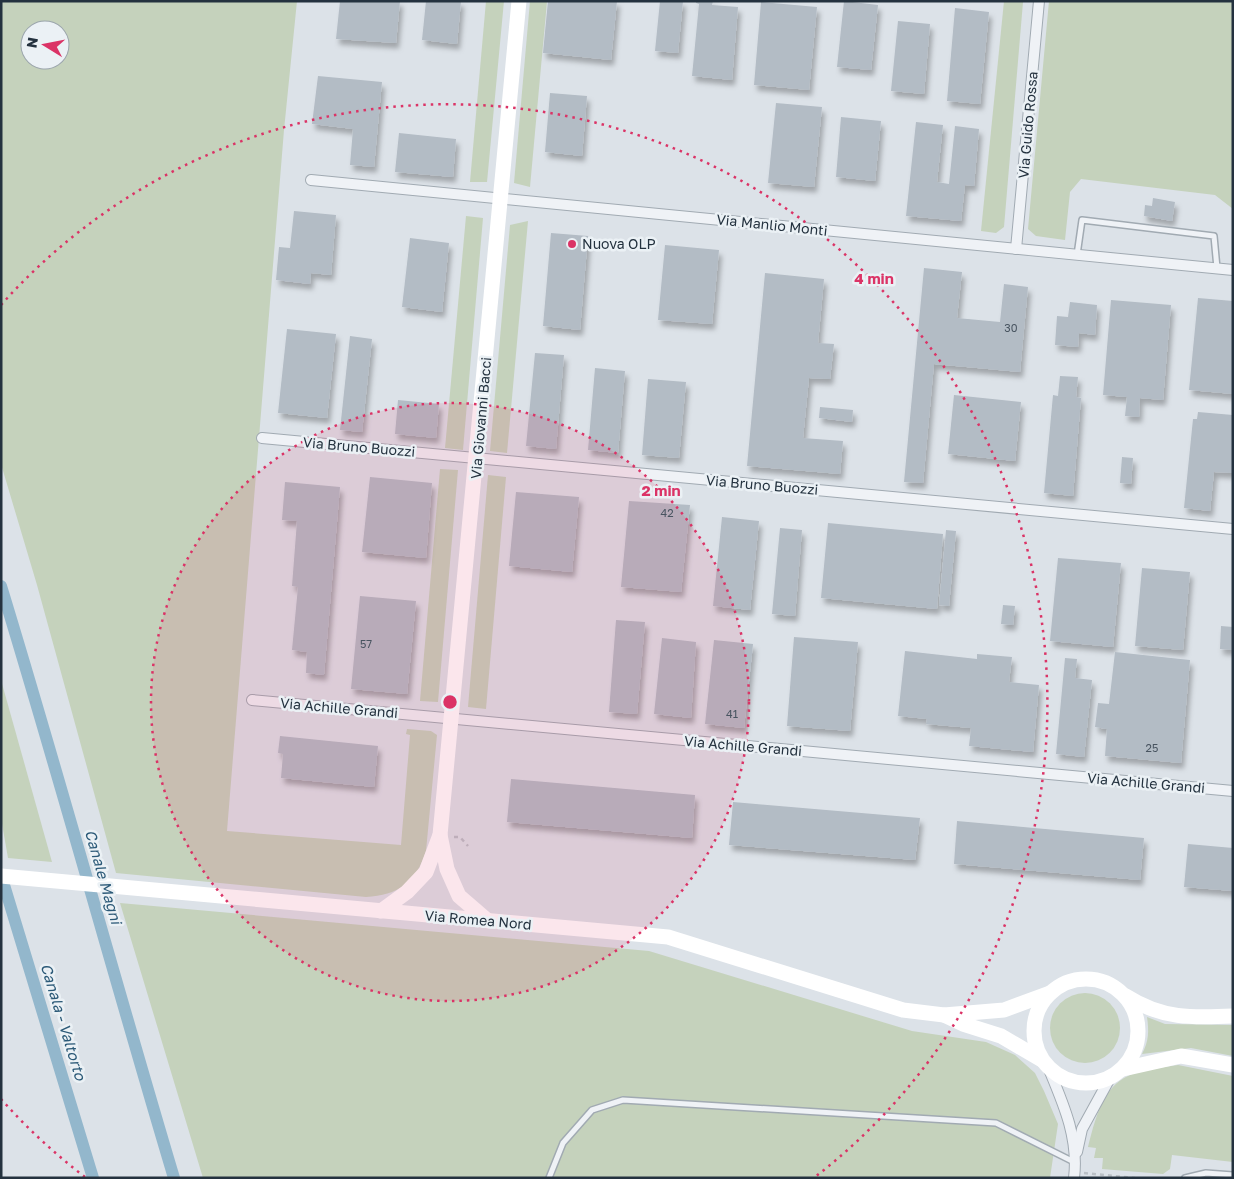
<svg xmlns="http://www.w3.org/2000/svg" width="1234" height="1179" font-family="'Golos Text',sans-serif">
  <defs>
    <filter id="shadow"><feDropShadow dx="3" dy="5.5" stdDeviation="2.5" flood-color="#0004"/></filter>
  </defs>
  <rect width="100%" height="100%" fill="#dce2e8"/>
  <!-- green -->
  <g fill="#c5d2bc" fill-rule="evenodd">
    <path d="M1,1H297L284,130L227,831L401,845L410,735L406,734L407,729L431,731L437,735L426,851C416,883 398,895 366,897L116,873L37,585L1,464ZM30,30H60V60H30Z"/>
    <path d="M486,1H504L487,182H470Z"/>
    <path d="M530,1H547L530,187L514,183Z"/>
    <path d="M1004,1L1023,2L1004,227L996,233L981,231Z"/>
    <path d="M1049,1H1233V209L1215,195L1081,179L1070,192L1065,240L1036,236L1028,229Z"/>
    <path d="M466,216L483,218L463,450L445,448Z"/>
    <path d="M528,221L507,453L490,451L510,225Z"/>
    <path d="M440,469L458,470L438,702L420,701Z"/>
    <path d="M488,475L506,477L486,709L468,707Z"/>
    <path d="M1,680L52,862L8,858L1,818Z"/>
    <path d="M120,903L649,951L912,1031L986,1042L1015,1055L1035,1073L1044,1091L1058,1124L1050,1178H203Z"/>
    <circle cx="1085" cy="1028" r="35"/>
    <path d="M1147,1017L1165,1024L1233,1025V1056L1191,1048L1142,1054C1149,1041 1149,1031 1147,1017Z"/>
    <path d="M1178,1065L1233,1076V1162L1172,1155L1170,1169L1163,1174L1102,1169L1103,1158H1094L1096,1148L1088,1147C1094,1124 1101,1091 1124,1078C1139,1069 1161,1068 1178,1065Z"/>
  </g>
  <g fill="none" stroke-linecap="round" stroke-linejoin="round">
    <!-- canal -->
    <g stroke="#93b7cc" stroke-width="12">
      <path d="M1,586C61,782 115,981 174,1178"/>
      <path d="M1,875L93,1178"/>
    </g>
  </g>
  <!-- building -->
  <g fill="#b3bcc5" filter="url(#shadow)">
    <path d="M340,1H400L396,43L336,39Z"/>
    <path d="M426,1H461L457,44L422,40Z"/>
    <path d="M548,1H617L611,60L543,53Z"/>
    <path d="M660,1H683L678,53L655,51Z"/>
    <path d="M696,1H713L712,5L738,7L732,80L692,76L699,4L696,3Z"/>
    <path d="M844,1L878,5L871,70L837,67Z"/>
    <path d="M761,2L817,7L809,90L754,85Z"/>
    <path d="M955,8L989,12L980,104L947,101Z"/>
    <path d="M898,21L930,24L924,94L891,91Z"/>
    <path d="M318,76L382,82L374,167L350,165L353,129L312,124Z"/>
    <path d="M550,93L587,96L582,156L545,152Z"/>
    <path d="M776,103L822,107L814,187L768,183Z"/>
    <path d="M841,117L881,121L875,181L836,177Z"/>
    <path d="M916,122L943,125L937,182L949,184L955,126L979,129L974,186L965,185L961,221L906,216Z"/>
    <path d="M399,133L456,139L453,177L395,172Z"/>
    <path d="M1153,198L1175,202L1172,221L1144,216L1145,205L1152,206Z"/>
    <path d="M294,211L336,215L331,275L311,273L310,284L276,280L279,247L290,248Z"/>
    <path d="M551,233L588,236L580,330L543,326Z"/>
    <path d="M410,238L449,243L442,312L402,307Z"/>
    <path d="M665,245L719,250L712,324L658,320Z"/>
    <path d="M924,268L962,272L957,318L1000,322L1004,284L1028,287L1020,372L934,364L923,483L904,482Z"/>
    <path d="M765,273L824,279L818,343L834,344L830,379L809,378L803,438L843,441L840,474L747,466Z"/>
    <path d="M1198,298L1233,301V394L1189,390Z"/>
    <path d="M1111,300L1171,305L1163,400L1140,398L1139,417L1125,416L1127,397L1103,395Z"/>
    <path d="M1070,302L1097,305L1095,335L1079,333L1078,347L1055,345L1057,316L1068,317Z"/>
    <path d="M287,329L336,334L327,418L278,413Z"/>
    <path d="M350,336L372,339L362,432L340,430Z"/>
    <path d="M535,353L564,355L556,449L526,446Z"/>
    <path d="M595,368L625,371L618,453L588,450Z"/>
    <path d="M1060,376L1078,377L1076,397L1081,398L1073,496L1044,493L1053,395L1058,396Z"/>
    <path d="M648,379L686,382L679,458L642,455Z"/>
    <path d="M954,395L1021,402L1015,461L948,454Z"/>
    <path d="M398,400L439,404L436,438L395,434Z"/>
    <path d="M820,407L853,410L852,422L819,418Z"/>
    <path d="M1198,412L1233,415V473L1214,472L1210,511L1184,508L1193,419H1197Z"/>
    <path d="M1122,457L1133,458L1131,484L1120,483Z"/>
    <path d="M370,477L432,483L426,558L362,552Z"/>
    <path d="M285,482L340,487L324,675L306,673L307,652L292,650L298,587L292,586L297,521L282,520Z"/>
    <path d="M516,492L579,497L572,572L509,566Z"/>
    <path d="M629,501L690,505L681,592L621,587Z"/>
    <path d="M722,517L759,521L750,610L713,606Z"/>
    <path d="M828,523L943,534L937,609L821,598Z"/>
    <path d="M780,528L802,530L795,616L772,614Z"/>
    <path d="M946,530L956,531L949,606L939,605Z"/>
    <path d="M1058,558L1121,563L1113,647L1050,641Z"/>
    <path d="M1142,568L1190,572L1183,650L1135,646Z"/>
    <path d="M360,596L416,601L407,694L351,689Z"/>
    <path d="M1003,605L1015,606L1013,625L1001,624Z"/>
    <path d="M616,620L645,622L637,714L609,712Z"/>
    <path d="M1221,626L1233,627V650L1220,649Z"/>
    <path d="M794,637L858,642L850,731L787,726Z"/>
    <path d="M662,638L696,642L691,718L654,714Z"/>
    <path d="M714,640L753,644L744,728L705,724Z"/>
    <path d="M905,651L977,659V654L1012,657L1009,682L1039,685L1033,752L969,746L971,728L926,724L927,719L898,716Z"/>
    <path d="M1115,652L1190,660L1181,763L1105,756L1107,729L1095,727L1098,703L1109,704Z"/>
    <path d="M1065,658L1077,659L1075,678L1092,680L1084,757L1056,754Z"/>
    <path d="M280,736L378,746L374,787L281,778L283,754L278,753Z"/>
    <path d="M511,779L695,795L692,838L507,822Z"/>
    <path d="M733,802L920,818L915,860L729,845Z"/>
    <path d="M957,821L1144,838L1140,880L954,864Z"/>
    <path d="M1188,844L1233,848V891L1184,887Z"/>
  </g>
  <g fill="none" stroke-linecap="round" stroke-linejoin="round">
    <!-- lane casing -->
    <g stroke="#a1aab2" stroke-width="8">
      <g id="lane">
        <path d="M1077,255L1082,220L1214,236L1217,268"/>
        <path d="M549,1178L563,1143L592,1110L623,1100L996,1123L1074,1162"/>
        <path d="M1185,1178L1206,1173L1233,1175"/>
      </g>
    </g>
    <!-- street casing -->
    <g stroke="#a1aab2" stroke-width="12">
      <g id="street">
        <path d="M311,180L1233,270"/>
        <path d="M1016,249L1039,1"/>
        <path d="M262,438L1233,529"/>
        <path d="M252,700L1233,791"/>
        <path d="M1048,1067C1063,1103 1079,1138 1074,1178"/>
        <path d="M1077,1152L1082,1129L1110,1078"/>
      </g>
    </g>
    <!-- path -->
    <g stroke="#bac0c6" stroke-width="2.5" stroke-dasharray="4 4" stroke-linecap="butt">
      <path d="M454,837H460L468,846"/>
      <path d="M1084,1173L1135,1178"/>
    </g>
    <!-- lane -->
    <use href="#lane" stroke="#eff2f6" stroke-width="5"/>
    <!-- street -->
    <use href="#street" stroke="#eff2f6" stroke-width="10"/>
    <!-- secondary -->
    <g stroke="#fff" stroke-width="15">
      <path d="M440,835L447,869L459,896L488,921"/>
      <path d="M1,876L668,937L903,1010L944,1015L1004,1010L1050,993"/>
      <path d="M381,911L407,892L426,872L440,835L519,1"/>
      <circle cx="1086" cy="1031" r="52"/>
      <path d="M1126,996C1162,1019 1192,1018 1233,1016"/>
      <path d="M944,1015L963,1024L1001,1036L1042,1060"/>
      <path d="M1123,1069L1181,1056L1233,1065"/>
    </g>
  </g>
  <!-- distance rings -->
  <circle cx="450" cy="702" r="299" fill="#db3366" fill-opacity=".12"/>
  <g fill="none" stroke="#db3366" stroke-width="2.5" stroke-dasharray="2.5 5">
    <circle cx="450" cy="702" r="299"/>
    <path d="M85 1177A599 599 0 0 1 1 1099M1 305A599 599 0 1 1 815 1177"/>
  </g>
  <!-- markers -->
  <circle fill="#db3366" stroke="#ebf1f5" stroke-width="2" cx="572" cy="244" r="5"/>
  <g text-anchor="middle" stroke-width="5" stroke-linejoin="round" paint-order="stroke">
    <!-- number labels -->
    <g font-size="11" fill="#485460">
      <text x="1011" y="332">30</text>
      <text x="667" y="517">42</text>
      <text x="366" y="648">57</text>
      <text x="732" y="718">41</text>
      <text x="1152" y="752">25</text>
    </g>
    <!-- street labels -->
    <g font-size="14" fill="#24323f" stroke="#ebf1f5">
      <text transform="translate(1028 125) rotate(-85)" y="5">Via Guido Rossa</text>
      <text transform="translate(772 225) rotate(6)" y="5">Via Manlio Monti</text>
      <text transform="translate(481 418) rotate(-85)" y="5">Via Giovanni Bacci</text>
      <text transform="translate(359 447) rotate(5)" y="5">Via Bruno Buozzi</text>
      <text transform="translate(762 485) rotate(5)" y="5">Via Bruno Buozzi</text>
      <text transform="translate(339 708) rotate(5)" y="5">Via Achille Grandi</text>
      <text transform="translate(743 746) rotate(5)" y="5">Via Achille Grandi</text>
      <text transform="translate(1146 783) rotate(5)" y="5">Via Achille Grandi</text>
      <text transform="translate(478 920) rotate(5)" y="5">Via Romea Nord</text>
    </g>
    <!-- poi labels -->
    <g font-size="14" fill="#24323f" stroke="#ebf1f5" text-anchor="start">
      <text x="582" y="249">Nuova OLP</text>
    </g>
    <!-- water labels -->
    <g font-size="15" font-style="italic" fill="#2b5977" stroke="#ebf1f5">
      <text transform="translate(103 877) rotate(74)" y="5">Canale Magni</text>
      <text transform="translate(63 1022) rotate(73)" y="5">Canala - Valtorto</text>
    </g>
  </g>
  <circle cx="450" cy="702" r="8" fill="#db3366" stroke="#ebf1f5" stroke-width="2.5"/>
  <g font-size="15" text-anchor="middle" font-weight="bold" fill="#db3366" stroke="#ebf1f5" stroke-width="5" stroke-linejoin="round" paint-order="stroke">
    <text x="874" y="284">4 min</text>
    <text x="661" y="496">2 min</text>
  </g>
  <!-- border -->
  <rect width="1234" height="1179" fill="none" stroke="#24323f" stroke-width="5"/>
  <!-- north arrow -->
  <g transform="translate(45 45) rotate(280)"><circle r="24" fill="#ebf1f5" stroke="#9ba5ac"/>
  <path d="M0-4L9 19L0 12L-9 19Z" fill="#db3366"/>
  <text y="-8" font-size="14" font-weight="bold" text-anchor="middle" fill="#24323f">N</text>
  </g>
</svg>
